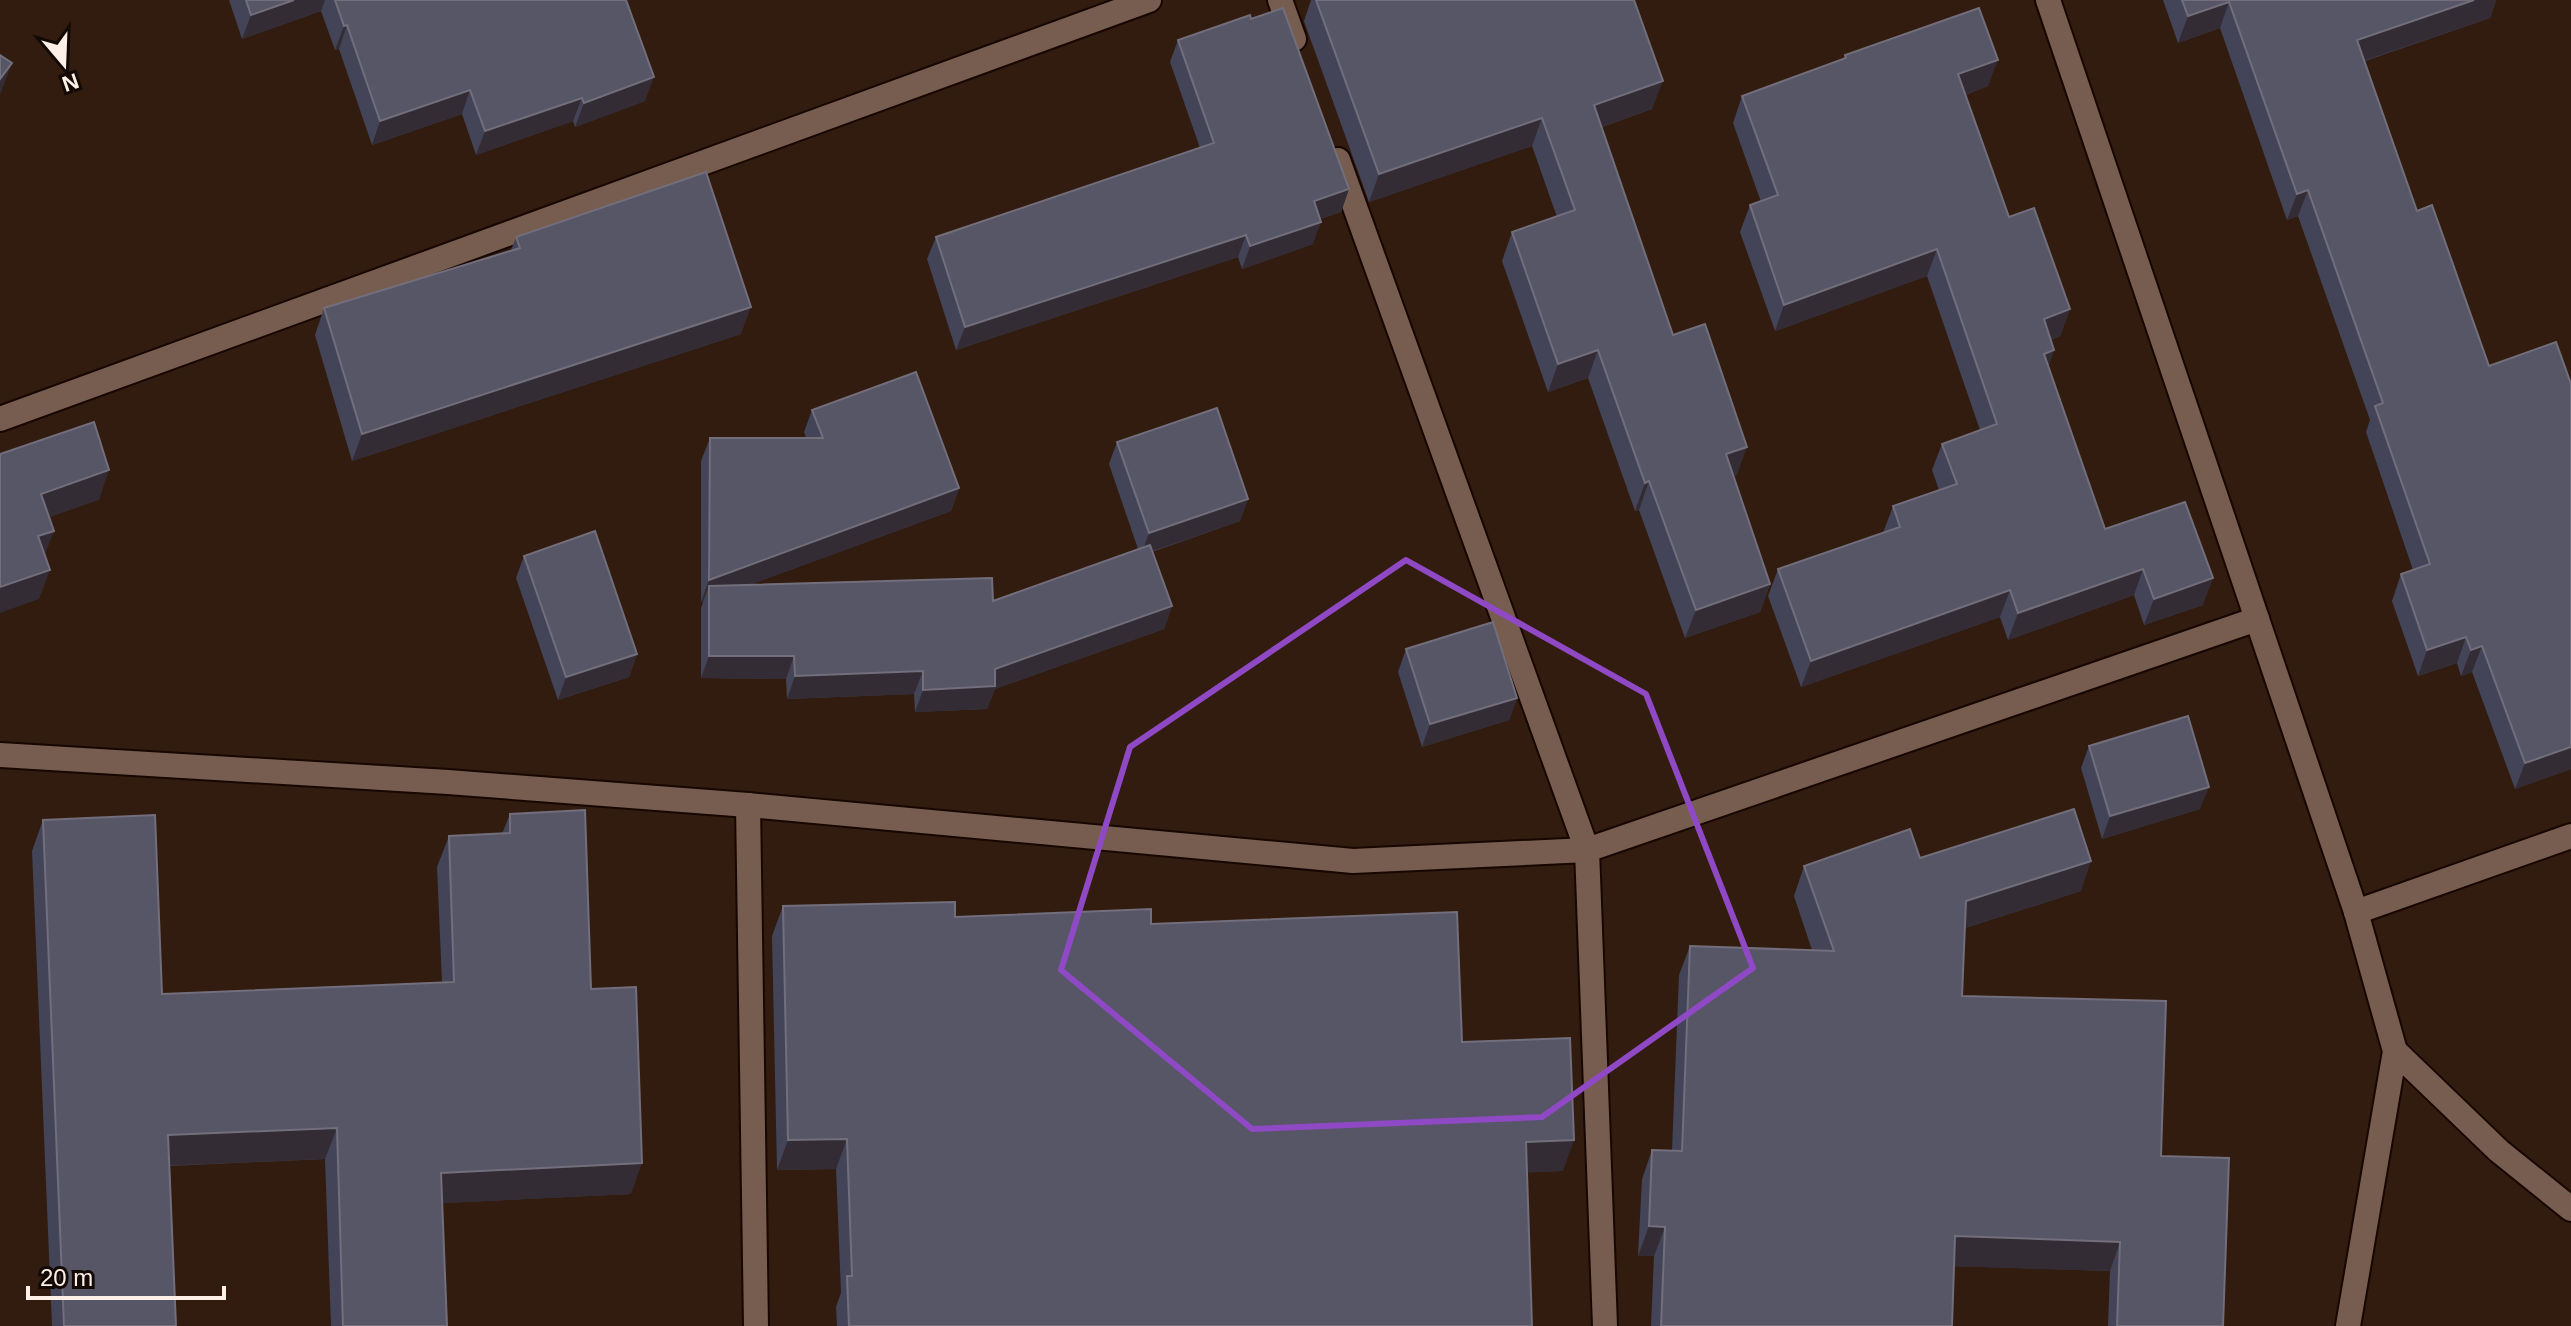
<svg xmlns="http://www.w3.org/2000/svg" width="2571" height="1326" font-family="Arial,sans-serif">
  <rect width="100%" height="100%" fill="#311c0f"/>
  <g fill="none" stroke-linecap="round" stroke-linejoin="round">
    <!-- minor casing -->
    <g stroke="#180600" stroke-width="28">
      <g id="minor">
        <path d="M1280,0L1294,39"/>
        <path d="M2048,0L2356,912L2395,1051L2348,1326"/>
        <path d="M1338,160L1587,850L1605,1326"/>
        <path d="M0,419L1149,0"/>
        <path d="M0,755L448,782L748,805L1353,861L1587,850L2257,619"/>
        <path d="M748,805L756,1326"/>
        <path d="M2356,912L2571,836"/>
        <path d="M2395,1051L2499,1151L2571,1209"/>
      </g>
    </g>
    <!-- minor -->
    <use href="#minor" stroke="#775d4f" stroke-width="24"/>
  </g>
  <!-- wall -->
  <g fill="#434458">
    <path d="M229,0H626L645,101L575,127L573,121L476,155L462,114L372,145L339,49L335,50L321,11L242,39Z"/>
    <path d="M1311,0H1634L1652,109L1602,127L1673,335L1737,475L1733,476L1770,584L1760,612L1685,638L1639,510L1635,511L1588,378L1548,392L1502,261L1512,232L1557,217L1532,146L1369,202L1304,21Z"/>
    <path d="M2163,0H2496L2490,18L2365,61L2571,769L2515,789L2472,672L2461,676L2457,663L2418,676L2392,601L2401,574L2413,570L2366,432L2370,420L2298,216L2287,220L2220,28L2178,43Z"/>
    <path d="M1251,19L1349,189L1341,212L1320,219L1313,244L1242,269L1238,257L956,350L927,259L936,237L1200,148L1170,62L1178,40Z"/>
    <path d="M1845,55L1988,86L1965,95L2009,217L2070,309L2060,336L2051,340L2054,350L2048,367L2105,529L2203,605L2144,625L2134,595L2008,640L2000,617L1801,687L1768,596L1778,569L1883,533L1893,506L1939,490L1932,470L1942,444L1980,430L1927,276L1775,331L1740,232L1750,205L1761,202L1733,123L1742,96L1843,60Z"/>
    <path d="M516,237L741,334L352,461L315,335L324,308L511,250Z"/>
    <path d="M812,410L959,488L951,511L749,585L993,601L1138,549L1109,464L1117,442L1248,499L1240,521L1152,552L1172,606L1164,629L995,689L987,709L915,712L914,694L787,699L786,679L701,678V608L703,602H701V461L710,438H806L804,432Z"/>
    <path d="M524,556L637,654L629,677L558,700L516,578Z"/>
    <path d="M1406,649L1517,698L1509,720L1422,747L1398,672Z"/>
    <path d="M2089,746L2200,809L2102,839L2081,768Z"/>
    <path d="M510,814L591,989L631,1194L442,1203L447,1326H331L325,1159L170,1166L176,1326H52L32,851L43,820L162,994L442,982L437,867L449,836L502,834Z"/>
    <path d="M1920,858L2081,891L1965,928L1962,996L2161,1156L2223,1326H2108L2110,1271L1954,1266L1952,1326H1651L1654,1256H1638L1642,1179L1652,1150H1672L1679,975L1690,946L1812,950L1794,896L1804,866Z"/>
    <path d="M783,906L955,917L1151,924L1462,1042L1563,1171L1527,1172L1532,1326H837L836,1307L841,1293L836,1169L777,1170L772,936Z"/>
  </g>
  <!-- shaded-wall -->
  <g fill="#332c34">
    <path d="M294,0H325L321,11L242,39L251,15Z"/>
    <path d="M2474,0H2496L2490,18L2348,66L2357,40Z"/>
    <path d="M2229,2L2220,28L2178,43L2188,16Z"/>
    <path d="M347,25L339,49L335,50L344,26Z"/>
    <path d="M1998,60L1988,86L1948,101L1958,74Z"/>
    <path d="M12,63L0,95V79Z"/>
    <path d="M654,77L645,101L575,127L584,103Z"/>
    <path d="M1663,81L1652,109L1584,133L1594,105Z"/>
    <path d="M470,90L462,114L372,145L380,121Z"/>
    <path d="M582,98L573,121L476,155L485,131Z"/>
    <path d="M1542,118L1532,146L1369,202L1379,174Z"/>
    <path d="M1349,189L1341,212L1306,224L1314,201Z"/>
    <path d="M2308,190L2298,216L2287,220L2297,194Z"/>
    <path d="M1321,222L1313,244L1242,269L1250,246Z"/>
    <path d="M1246,235L1238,257L956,350L965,327Z"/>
    <path d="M1937,249L1927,276L1775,331L1784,305Z"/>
    <path d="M751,307L741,334L352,461L362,434Z"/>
    <path d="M2070,309L2060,336L2034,346L2044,319Z"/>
    <path d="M1598,350L1588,378L1548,392L1558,364Z"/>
    <path d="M2054,350L2045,377L2044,354Z"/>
    <path d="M1747,447L1737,475L1716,482L1726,454Z"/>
    <path d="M109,470L99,500L30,524L41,494Z"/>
    <path d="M1649,481L1639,510L1635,511L1645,483Z"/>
    <path d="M959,488L951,511L709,600V586L703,602H701L709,580Z"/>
    <path d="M1248,499L1240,521L1141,555L1149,533Z"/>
    <path d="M54,531L43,560L38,536Z"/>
    <path d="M2143,569L2134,595L2008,640L2018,613Z"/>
    <path d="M50,570L39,599L0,613V587Z"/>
    <path d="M2213,578L2203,605L2144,625L2154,599Z"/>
    <path d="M1770,584L1760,612L1685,638L1696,610Z"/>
    <path d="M2010,590L2000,617L1801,687L1811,661Z"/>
    <path d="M1172,606L1164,629L995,689L987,709L915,712L923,690L995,669Z"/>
    <path d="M2466,637L2457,663L2418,676L2427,650Z"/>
    <path d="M2482,646L2472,672L2461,676L2471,650Z"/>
    <path d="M637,654L629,677L558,700L566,677Z"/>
    <path d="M709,656H794L786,679L701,678Z"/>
    <path d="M923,671L914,694L787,699L795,676Z"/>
    <path d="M1517,698L1509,720L1422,747L1430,724Z"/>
    <path d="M2571,747V769L2515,789L2525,763Z"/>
    <path d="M2209,787L2200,809L2102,839L2110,816Z"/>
    <path d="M2091,861L2081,891L1955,931L1966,901Z"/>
    <path d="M337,1128L325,1159L157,1166L168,1135Z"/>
    <path d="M847,1139L836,1169L777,1170L788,1140Z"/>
    <path d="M1574,1140L1563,1171L1515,1173L1526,1142Z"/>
    <path d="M642,1163L631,1194L430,1204L441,1173Z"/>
    <path d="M1649,1226L1665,1227L1654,1256H1638Z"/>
    <path d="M1955,1236L2120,1242L2110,1271L1945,1266Z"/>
  </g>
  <!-- building -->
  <g fill="#575667" stroke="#726e7b" stroke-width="2">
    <path d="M246,0H294L251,15Z"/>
    <path d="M335,0H626L654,77L584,103L582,98L485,131L470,90L380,121L347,25L344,26Z"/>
    <path d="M1316,0H1634L1663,81L1594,105L1673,335L1705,324L1747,447L1726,454L1770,584L1696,610L1649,481L1645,483L1598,350L1558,364L1512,232L1575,210L1542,118L1379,174Z"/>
    <path d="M2182,0H2474L2357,40L2417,211L2432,205L2489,366L2556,342L2571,384V747L2525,763L2482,646L2471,650L2466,637L2427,650L2401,574L2430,564L2375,406L2383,403L2308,190L2297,194L2229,2L2188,16Z"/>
    <path d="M1283,8L1349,189L1314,201L1321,222L1250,246L1246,235L965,327L936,237L1214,143L1178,40L1250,15L1251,19Z"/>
    <path d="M1979,8L1998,60L1958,74L2009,217L2034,208L2070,309L2044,319L2054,350L2044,354L2105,529L2185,502L2213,578L2154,599L2143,569L2018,613L2010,590L1811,661L1778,569L1900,527L1893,506L1957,484L1942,444L1997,424L1937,249L1784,305L1750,205L1778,195L1742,96L1846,58L1845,55Z"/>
    <path d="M0,55L12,63L0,79Z"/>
    <path d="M706,172L751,307L362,434L324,308L520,248L516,237Z"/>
    <path d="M916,372L959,488L709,580L710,438H823L812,410Z"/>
    <path d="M1217,408L1248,499L1149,533L1117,442Z"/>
    <path d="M94,422L109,470L41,494L54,531L38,536L50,570L0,587V454Z"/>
    <path d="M595,531L637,654L566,677L524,556Z"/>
    <path d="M1150,545L1172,606L995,669V686L923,690V671L795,676L794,656H709V586L992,578L993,601Z"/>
    <path d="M1493,622L1517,698L1430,724L1406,649Z"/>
    <path d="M2188,716L2209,787L2110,816L2089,746Z"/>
    <path d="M2074,809L2091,861L1966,901L1962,996L2166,1001L2161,1156L2229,1158L2223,1326H2117L2120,1242L1955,1236L1952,1326H1661L1665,1227L1649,1226L1652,1150L1682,1151L1690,946L1834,951L1804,866L1910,829L1920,858Z"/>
    <path d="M585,810L591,989L636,987L642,1163L441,1173L447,1326H343L337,1128L168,1135L176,1326H64L43,820L155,815L162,994L454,982L449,836L510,833V814Z"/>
    <path d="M955,902V917L1151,909V924L1457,912L1462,1042L1570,1038L1574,1140L1526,1142L1532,1326H849L847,1276H852L847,1139L788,1140L783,906Z"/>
  </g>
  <!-- marked area -->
  <path fill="none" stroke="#8f49c5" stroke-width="6" stroke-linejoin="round" d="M1406,560L1646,694L1753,968L1542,1117L1252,1129L1061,970L1130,747Z"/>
  <!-- north arrow -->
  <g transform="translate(64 64) rotate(161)" stroke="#130905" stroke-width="6" paint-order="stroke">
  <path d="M0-6L14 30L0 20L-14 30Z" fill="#fff0e7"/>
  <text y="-12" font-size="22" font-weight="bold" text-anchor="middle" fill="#fff0e7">N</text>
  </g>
  <!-- scale -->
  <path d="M28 1286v12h196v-12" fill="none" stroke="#fff0e7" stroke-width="4"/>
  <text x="40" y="1286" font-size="24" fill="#fff0e7" stroke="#130905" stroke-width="6" paint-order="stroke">20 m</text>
</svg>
